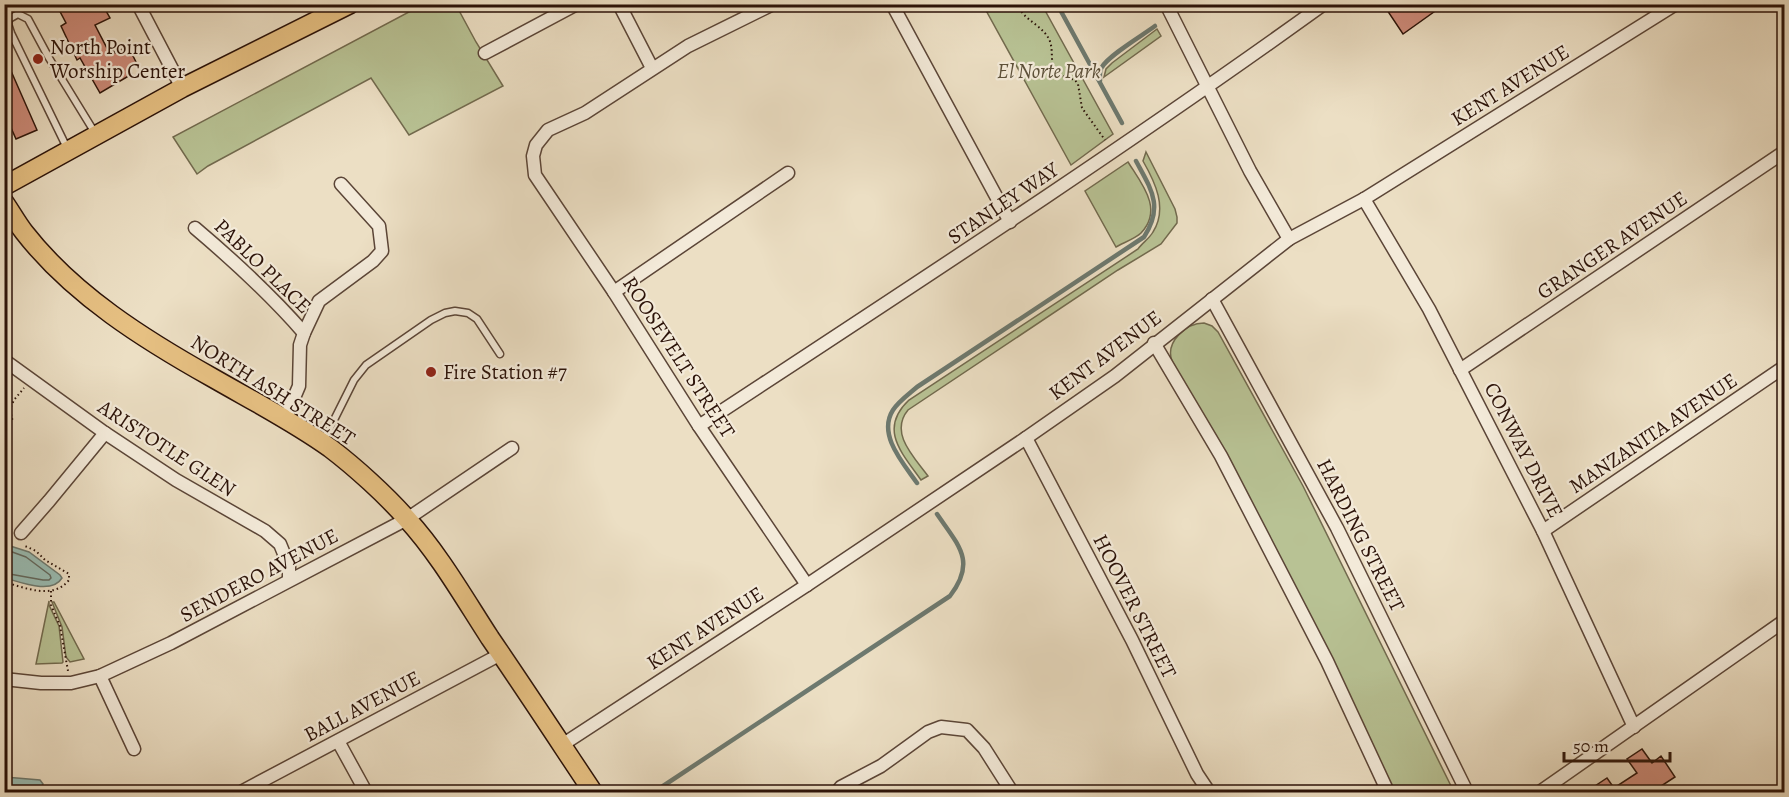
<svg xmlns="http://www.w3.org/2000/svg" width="1789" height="797" font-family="Alegreya,serif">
  <rect width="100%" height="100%" fill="#ecdfc4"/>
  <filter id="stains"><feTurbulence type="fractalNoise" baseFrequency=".00333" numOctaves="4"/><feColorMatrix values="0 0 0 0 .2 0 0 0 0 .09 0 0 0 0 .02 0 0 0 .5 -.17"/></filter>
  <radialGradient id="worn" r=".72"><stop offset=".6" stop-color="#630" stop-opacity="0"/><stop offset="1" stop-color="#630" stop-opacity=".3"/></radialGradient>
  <!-- green -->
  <g fill="#b8c294" stroke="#726a4e" stroke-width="1.5">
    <path d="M422,5H456L476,42L503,86L409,135L371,78L208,166L197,174L173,137Z"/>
    <path d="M983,5H1042L1113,134L1071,165Z"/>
    <path d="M1157,29L1161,36L1104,77L1106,69L1112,63Z"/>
    <path d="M1146,152L1175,209L1177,217V223L1161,244L1118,270L908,410C889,433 914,457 928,476L921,480C902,453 878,429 909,400L1138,249C1142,243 1149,239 1153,232C1168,208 1155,182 1143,161Z"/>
    <path d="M1128,162C1141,183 1164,209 1141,233C1136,238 1123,243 1116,247L1085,191Z"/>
    <path d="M1204,323L1212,326L1218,332L1303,486L1454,792H1394L1257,515L1172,361C1165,342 1186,323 1204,323Z"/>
    <path d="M49,601V605L59,626L63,662L62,663L36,664Z"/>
    <path d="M52,602H54L84,659L70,662L66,657L62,627Z"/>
  </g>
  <!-- water -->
  <g fill="#99bdb4" stroke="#6d796f" stroke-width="1.5">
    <path d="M4,544L29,552L60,575L62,578C52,595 20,582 5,578Z"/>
    <path d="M5,777L40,780L43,784L42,787L30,792H5Z"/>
  </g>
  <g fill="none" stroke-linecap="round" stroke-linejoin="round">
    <!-- shore -->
    <path stroke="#62685e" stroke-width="1.5" d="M4,549L26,557L50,575L51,578L49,580H43L4,573"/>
    <!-- stream -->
    <g stroke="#6d796f" stroke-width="4.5">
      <path d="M1057,4L1122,123"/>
      <path d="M1100,81C1100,76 1099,71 1102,67C1109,55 1143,35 1155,26"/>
      <path d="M917,483C904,464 877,435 893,410C899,401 909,394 917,387L1144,237C1164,206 1151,189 1136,161"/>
      <path d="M654,792L950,596C977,561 958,545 937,514"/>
    </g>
  </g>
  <!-- building -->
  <g fill="#ce8b7a" stroke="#2b1208" stroke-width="1.5">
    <path d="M56,4H102L110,18L95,25L109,52L113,50L115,53L128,46L137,64L129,69L132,74L100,93L80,58L77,60L61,26L66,23Z"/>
    <path d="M1383,4H1445L1403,34Z"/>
    <path d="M4,55L37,130L16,139L4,112Z"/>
    <path d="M1642,749L1652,763L1661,756L1675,777L1652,792H1650L1645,786L1636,792H1586L1607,778L1614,788L1637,773L1627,759Z"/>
  </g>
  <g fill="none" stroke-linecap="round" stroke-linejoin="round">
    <!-- lane casing -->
    <g stroke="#5b4537" stroke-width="9">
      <g id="lane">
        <path d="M68,150L11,33L8,24L9,19L18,14L28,19L49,58L95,133"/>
        <path d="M324,440L354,380L366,365L431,320L445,313L455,311L468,313L477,319L500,354"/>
      </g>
    </g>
    <!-- street casing -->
    <g stroke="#5b4537" stroke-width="15">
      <g id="street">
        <path d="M138,4L182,88"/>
        <path d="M619,4L652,68"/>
        <path d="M773,4L688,46L585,113L548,130L536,145L533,156L535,175L614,292L699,426L807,585"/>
        <path d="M892,4L1010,222"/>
        <path d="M1166,4L1250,171L1289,239"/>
        <path d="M485,53L577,4"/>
        <path d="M1364,199L1429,309L1543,531L1634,727"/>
        <path d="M195,228C234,261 270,294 304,333"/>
        <path d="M614,292L788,173"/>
        <path d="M1212,299L1337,528L1467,792"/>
        <path d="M1154,343L1221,456L1327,661L1388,792"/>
        <path d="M4,360L105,433L176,480L265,531L280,544L289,566V580"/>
        <path d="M1460,370L1784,152"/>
        <path d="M285,419L299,386L300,345L304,333L319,301L373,261L382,251L379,226L341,184"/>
        <path d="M699,426C909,288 1120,151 1324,4"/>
        <path d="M1026,438L1132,640L1197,774L1209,792"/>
        <path d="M1543,531L1784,367"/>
        <path d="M21,533L49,501L105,433"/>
        <path d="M100,676L134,749"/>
        <path d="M4,679L41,683H71L100,676L171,643L407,519L512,448"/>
        <path d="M338,741L366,792"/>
        <path d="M562,745L807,585L1026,438L1115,376L1289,239L1364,199L1676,4"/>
        <path d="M241,792L501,654"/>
        <path d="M837,792L841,787L881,766L928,732L941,727L967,730L984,748L1012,792"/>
        <path d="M1540,792L1784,621"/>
      </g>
    </g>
    <!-- primary casing -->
    <g stroke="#2b1208" stroke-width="21">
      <g id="primary">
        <path d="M4,186L182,88L350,4"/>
        <path d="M4,202C11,212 17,223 24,232C73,295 145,340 213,378C253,401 294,422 330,448C355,467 386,495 407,519C439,554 464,598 490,638C525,689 559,741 593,792"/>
      </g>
    </g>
    <!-- path -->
    <g stroke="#2b1208" stroke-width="2" stroke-dasharray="1.5 3" stroke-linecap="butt">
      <path d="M1017,4C1024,21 1041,24 1049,39C1053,47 1051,58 1053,67L1062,76L1075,80L1078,84L1082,108L1105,140"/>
      <path d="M4,410L9,411L13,418L4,429"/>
      <path d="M9,411L14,400L24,388"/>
      <path d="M4,582C26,588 53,600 69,580V574L45,560L36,551L25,546"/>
      <path d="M51,591V605L60,626L68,671"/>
    </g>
    <!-- lane -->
    <use href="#lane" stroke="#f3ead9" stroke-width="6"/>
    <!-- street -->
    <use href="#street" stroke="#f3ead9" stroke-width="12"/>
    <!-- primary -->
    <use href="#primary" stroke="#e6c082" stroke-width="18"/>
  </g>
  <!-- markers -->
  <g fill="#8f2418" stroke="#f3ead9" stroke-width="2">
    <circle cx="38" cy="59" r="6"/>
    <circle cx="431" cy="372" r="6"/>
  </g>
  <g text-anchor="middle" stroke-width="4.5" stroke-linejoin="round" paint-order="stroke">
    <!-- poi labels -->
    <g font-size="21" fill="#2b1208" stroke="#f3ead9" text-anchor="start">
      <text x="50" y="54">North Point<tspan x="50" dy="24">Worship Center</tspan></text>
      <text x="443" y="379">Fire Station #7</text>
    </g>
    <!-- park labels -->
    <g font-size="21" font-style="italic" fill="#5c5039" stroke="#f3ead9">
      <text x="1049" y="78">El Norte Park</text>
    </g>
    <!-- street labels -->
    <g font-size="21" fill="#2b1208" stroke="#f3ead9">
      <text transform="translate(1510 85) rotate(-32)" y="7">KENT AVENUE</text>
      <text transform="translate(1003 203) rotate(-34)" y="7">STANLEY WAY</text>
      <text transform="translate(1612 245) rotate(-34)" y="7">GRANGER AVENUE</text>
      <text transform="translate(263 266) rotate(44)" y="7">PABLO PLACE</text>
      <text transform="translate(1105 355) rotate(-37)" y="7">KENT AVENUE</text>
      <text transform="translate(679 357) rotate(57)" y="7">ROOSEVELT STREET</text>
      <text transform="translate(273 390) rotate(32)" y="7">NORTH ASH STREET</text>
      <text transform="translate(1653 433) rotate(-34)" y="7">MANZANITA AVENUE</text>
      <text transform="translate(167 448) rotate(33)" y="7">ARISTOTLE GLEN</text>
      <text transform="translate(1524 450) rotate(63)" y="7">CONWAY DRIVE</text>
      <text transform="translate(1361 535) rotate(63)" y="7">HARDING STREET</text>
      <text transform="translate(259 575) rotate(-28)" y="7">SENDERO AVENUE</text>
      <text transform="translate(1135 606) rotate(63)" y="7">HOOVER STREET</text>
      <text transform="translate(705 628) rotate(-33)" y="7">KENT AVENUE</text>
      <text transform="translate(362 706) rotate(-28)" y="7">BALL AVENUE</text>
    </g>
  </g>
  <!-- margin -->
  <rect width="1789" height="797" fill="none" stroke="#ecdfc4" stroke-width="24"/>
  <rect x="6" y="6" width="1777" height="785" fill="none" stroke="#2b1208" stroke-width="3"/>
  <rect x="12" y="12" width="1765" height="773" fill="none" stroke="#2b1208" stroke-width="1.5"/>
  <!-- scale -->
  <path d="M1564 752v9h106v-9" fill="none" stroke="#2b1208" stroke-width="3"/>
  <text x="1573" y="752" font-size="18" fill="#2b1208" stroke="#f3ead9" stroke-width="4.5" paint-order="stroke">50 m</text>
  <rect width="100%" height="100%" filter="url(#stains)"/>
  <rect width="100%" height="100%" fill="url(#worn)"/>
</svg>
